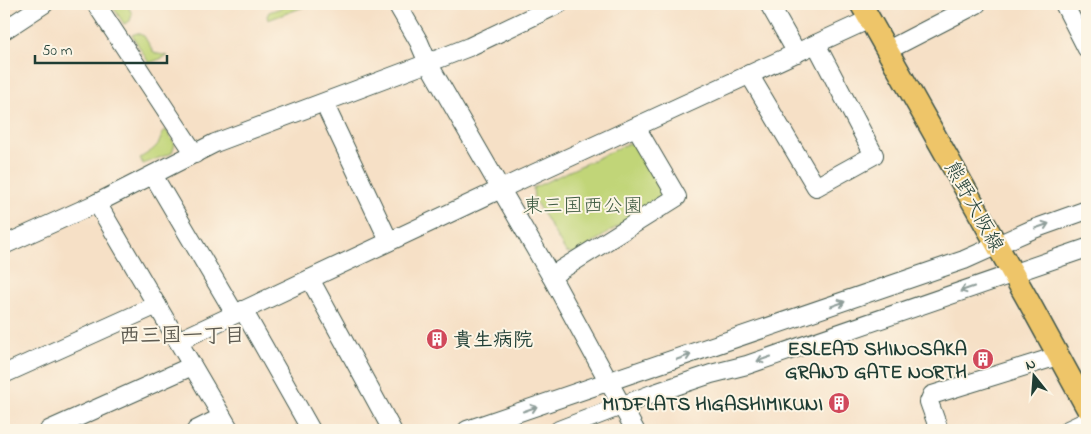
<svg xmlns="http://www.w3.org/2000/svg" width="1091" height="434" font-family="'Indie Flower','Klee One',sans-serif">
  <rect width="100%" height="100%" fill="#fcf5e5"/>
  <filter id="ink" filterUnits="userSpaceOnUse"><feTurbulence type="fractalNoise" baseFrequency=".02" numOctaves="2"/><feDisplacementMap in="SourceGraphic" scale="10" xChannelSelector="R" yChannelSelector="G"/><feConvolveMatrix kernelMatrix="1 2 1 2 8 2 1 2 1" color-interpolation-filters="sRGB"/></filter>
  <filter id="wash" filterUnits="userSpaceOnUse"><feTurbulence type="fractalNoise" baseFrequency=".0096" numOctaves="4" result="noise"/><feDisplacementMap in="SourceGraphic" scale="20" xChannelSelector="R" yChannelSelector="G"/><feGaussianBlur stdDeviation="1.12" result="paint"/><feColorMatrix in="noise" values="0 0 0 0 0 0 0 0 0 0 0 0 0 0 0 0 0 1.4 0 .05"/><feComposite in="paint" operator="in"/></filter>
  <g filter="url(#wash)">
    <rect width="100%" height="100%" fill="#f6e0c6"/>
    <!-- green -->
    <g fill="#c1d578" stroke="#708956">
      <path d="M111,4H127L132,14L130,21L124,24Z"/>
      <path d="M292,4H312L268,20L267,16L269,12Z"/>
      <path d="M137,33L144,36L154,53L168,56L149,63L132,35Z"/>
      <path d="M166,130L175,144L172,153L143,164L140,158C151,151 160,147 162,133Z"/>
      <path d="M632,142L640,144L666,188L665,195L576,254L566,252L534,199L533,188Z"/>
    </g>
  </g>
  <g filter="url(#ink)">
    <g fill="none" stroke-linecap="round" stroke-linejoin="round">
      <!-- minor casing -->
      <g stroke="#3f554a" stroke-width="20">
        <g id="minor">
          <path d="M96,4L195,154"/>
          <path d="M397,4L419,42L428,63L551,276L635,430"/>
          <path d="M769,4L797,53"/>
          <path d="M1064,4L1087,49"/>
          <path d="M4,25L6,29L44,4"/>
          <path d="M888,50L977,4"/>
          <path d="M749,74L816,187L874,155L816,44"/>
          <path d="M324,103L389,241"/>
          <path d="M153,175L235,314"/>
          <path d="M97,203L230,430"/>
          <path d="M4,245L97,203L215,143L428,63L469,47L559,4"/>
          <path d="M551,276L677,197L636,127"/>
          <path d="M310,279L392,430"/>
          <path d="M243,310L311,430"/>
          <path d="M178,341L520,180L870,19"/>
          <path d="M4,374L157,305"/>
          <path d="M49,430L192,366"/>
          <path d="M196,430L222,417"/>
          <path d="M467,430L964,260L1031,230L1087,210"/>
          <path d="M559,430L652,394L711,374L747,365L1087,248"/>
          <path d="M939,430L929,402L932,395L1058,356"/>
          <path d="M1068,430L1087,421"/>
        </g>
      </g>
      <!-- major casing -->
      <g stroke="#3f554a" stroke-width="24">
        <path id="major" d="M861,4L1029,302L1087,408"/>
      </g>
      <!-- minor -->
      <use href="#minor" stroke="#fff" stroke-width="18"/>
      <!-- major -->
      <use href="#major" stroke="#eec569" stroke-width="21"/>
    </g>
    <!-- one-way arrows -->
    <defs><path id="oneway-shaft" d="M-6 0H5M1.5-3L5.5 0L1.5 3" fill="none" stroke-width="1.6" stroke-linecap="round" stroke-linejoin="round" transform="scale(1.25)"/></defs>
    <g stroke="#8f9e9a">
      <use href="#oneway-shaft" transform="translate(1042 226) rotate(-19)"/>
      <use href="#oneway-shaft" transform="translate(967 289) rotate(161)"/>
      <use href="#oneway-shaft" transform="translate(838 304) rotate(-19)"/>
      <use href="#oneway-shaft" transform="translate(684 357) rotate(-19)"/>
      <use href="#oneway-shaft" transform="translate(764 359) rotate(161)"/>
      <use href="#oneway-shaft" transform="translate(530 409) rotate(-19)"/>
    </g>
  </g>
  <!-- icons -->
  <defs>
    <g id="building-disc" transform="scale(1.125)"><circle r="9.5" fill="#d1495b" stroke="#fcf5e5"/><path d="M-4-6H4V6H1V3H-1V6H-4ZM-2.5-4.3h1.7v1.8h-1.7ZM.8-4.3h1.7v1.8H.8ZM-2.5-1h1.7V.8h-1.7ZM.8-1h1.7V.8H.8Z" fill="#fff"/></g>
  </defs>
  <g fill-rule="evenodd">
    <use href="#building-disc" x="437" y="339"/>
    <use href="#building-disc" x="983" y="359"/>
    <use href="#building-disc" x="839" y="403"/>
  </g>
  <g text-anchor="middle" stroke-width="4" stroke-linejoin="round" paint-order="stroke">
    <!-- park labels -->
    <g font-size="20" fill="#3f5b42" stroke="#fcf5e5">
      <text x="583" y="212">東三国西公園</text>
    </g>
    <!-- street labels -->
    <g font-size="20" fill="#1f3d34" stroke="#fcf5e5">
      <text transform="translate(975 206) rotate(61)" y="7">熊野大阪線</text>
    </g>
    <!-- poi labels -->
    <g font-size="20" font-weight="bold" fill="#1f3d34" stroke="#fcf5e5" text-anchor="end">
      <text x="453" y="346" text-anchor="start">貴生病院</text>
      <text x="967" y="355">ESLEAD SHINOSAKA<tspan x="967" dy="23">GRAND GATE NORTH</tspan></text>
      <text x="823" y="410">MIDFLATS HIGASHIMIKUNI</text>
    </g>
    <!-- neighbourhood labels -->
    <g font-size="21" font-weight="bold" fill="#5e5b51" stroke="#fcf5e5">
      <text x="182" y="342">西三国一丁目</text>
    </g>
  </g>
  <!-- margin -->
  <rect width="1091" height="434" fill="none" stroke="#fcf5e5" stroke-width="20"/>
  <!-- north arrow -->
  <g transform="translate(1034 376) rotate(343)" stroke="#fcf5e5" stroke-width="4" paint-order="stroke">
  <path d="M0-4L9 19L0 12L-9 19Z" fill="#1f3d34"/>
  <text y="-8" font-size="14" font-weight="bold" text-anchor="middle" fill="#1f3d34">N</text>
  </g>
  <!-- scale -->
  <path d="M35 55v8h132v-8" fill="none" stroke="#1f3d34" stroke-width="2.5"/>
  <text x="42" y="55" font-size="15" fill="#1f3d34" stroke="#fcf5e5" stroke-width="4" paint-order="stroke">50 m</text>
</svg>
